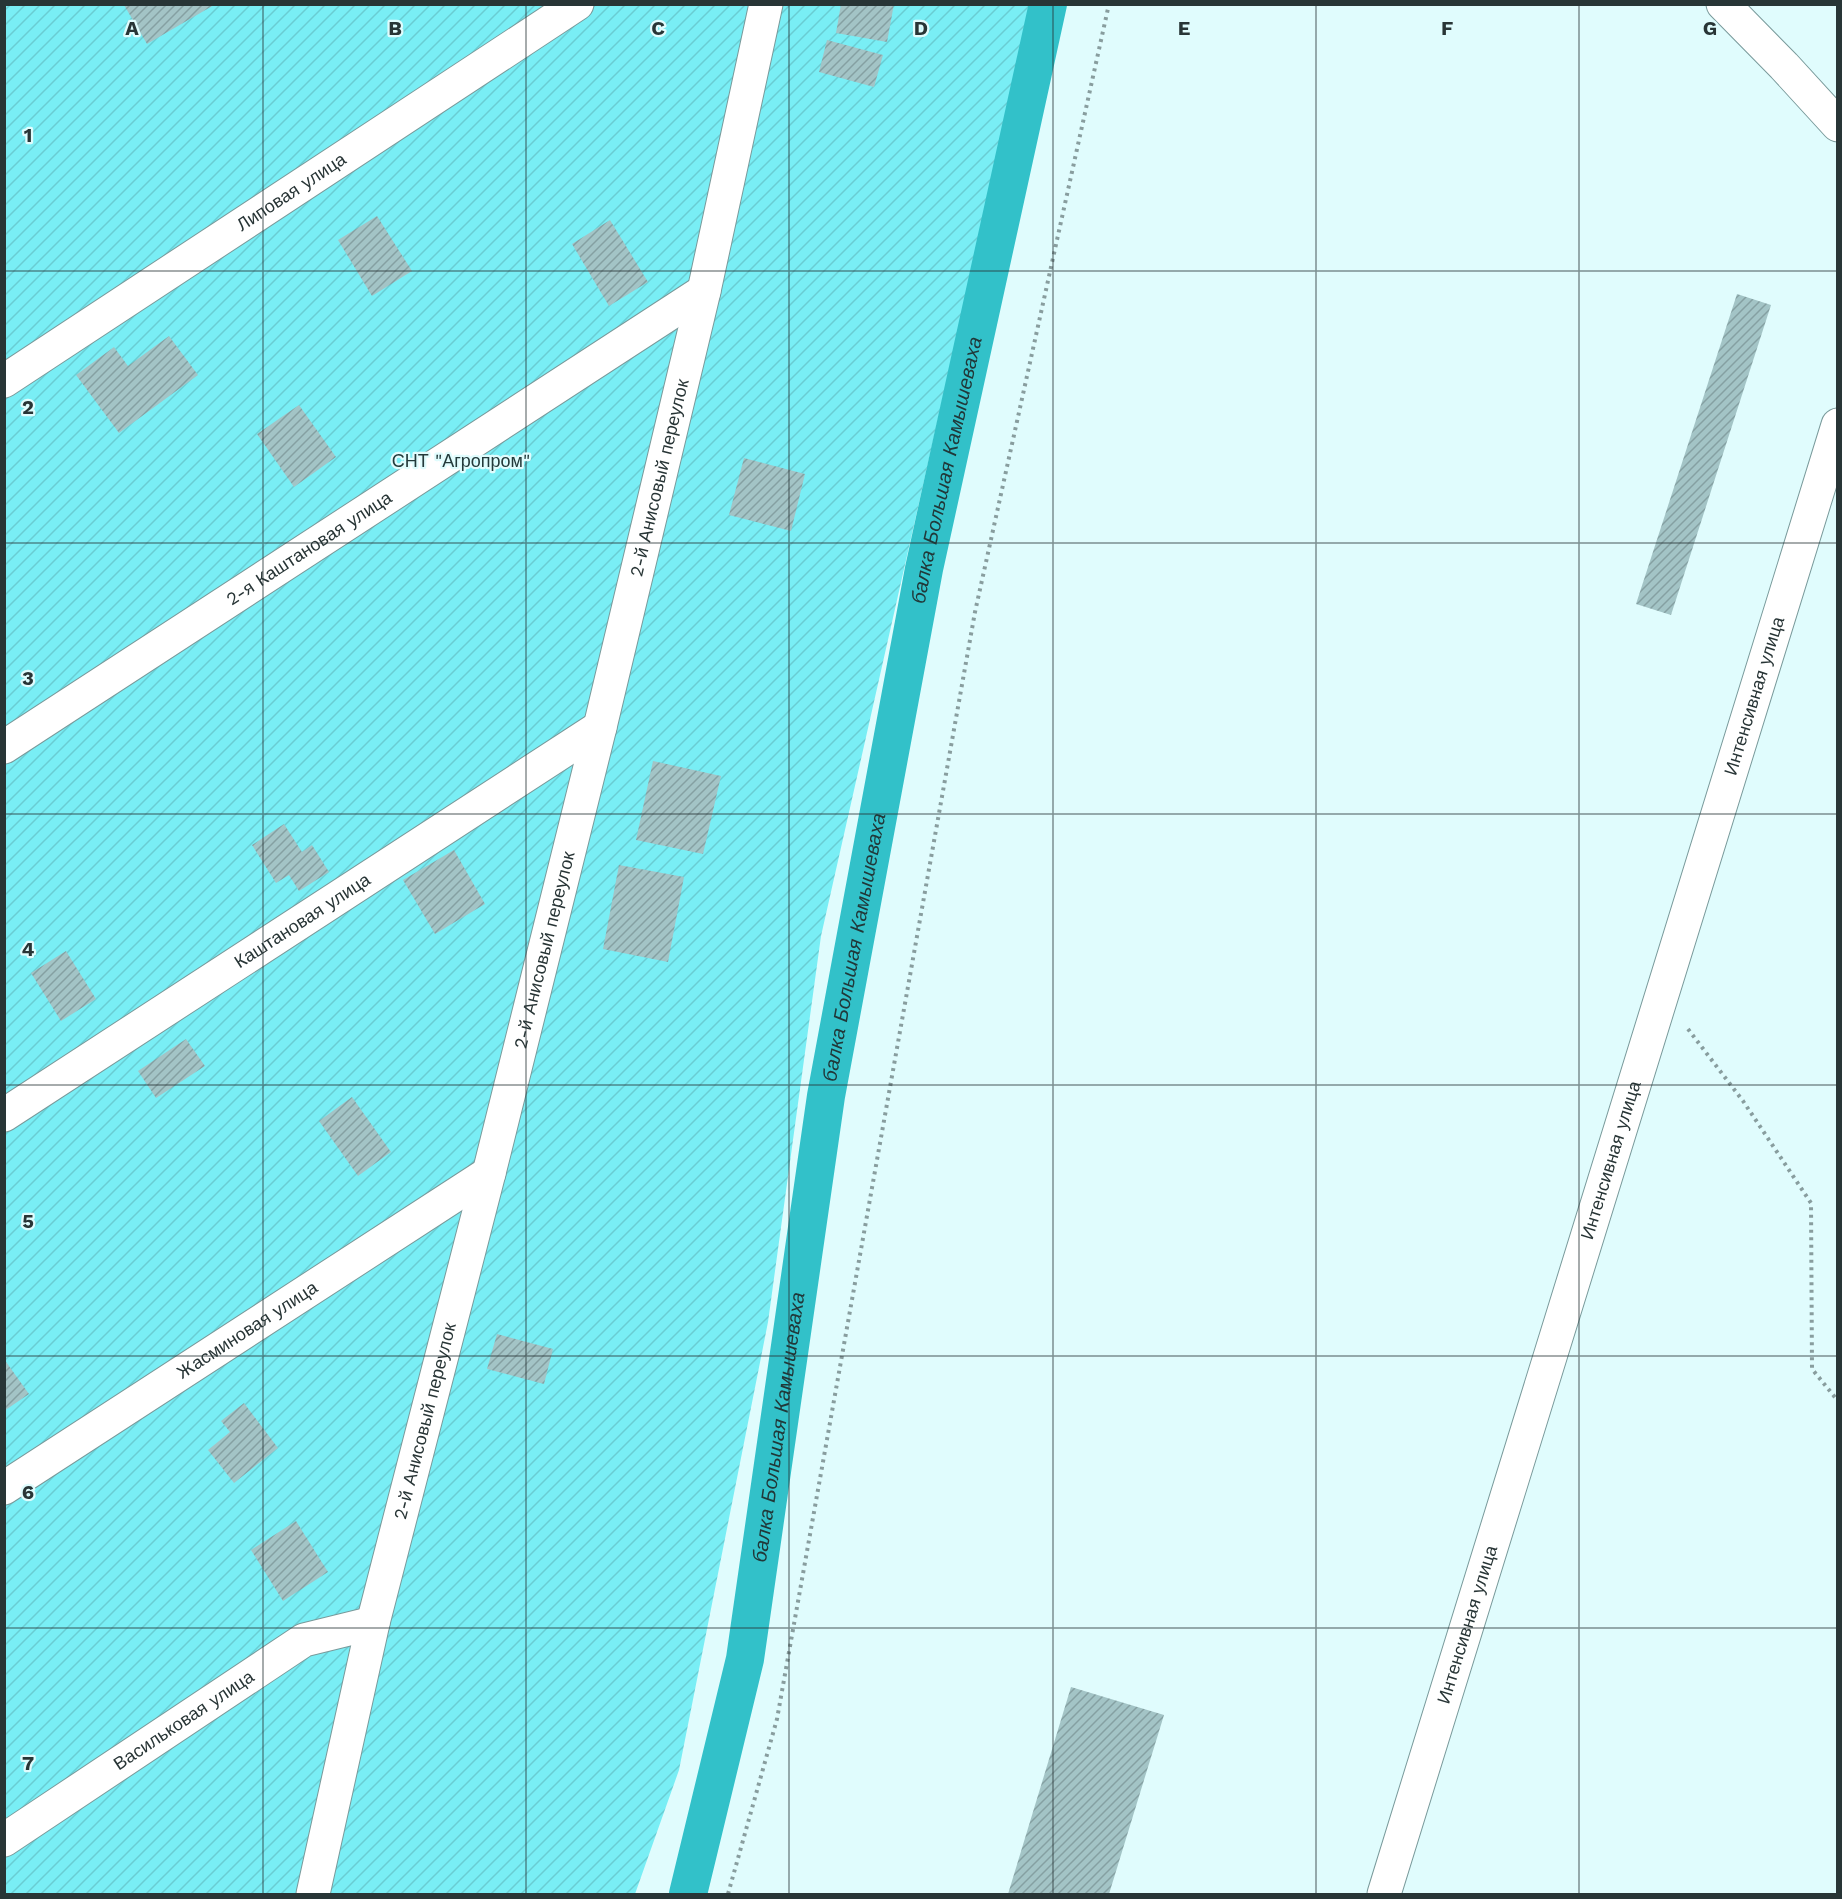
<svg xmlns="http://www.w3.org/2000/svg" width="1842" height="1899" font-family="'Work Sans',sans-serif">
  <defs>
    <pattern id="garden-furrows" width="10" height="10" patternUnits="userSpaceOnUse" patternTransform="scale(1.5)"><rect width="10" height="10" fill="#79eef5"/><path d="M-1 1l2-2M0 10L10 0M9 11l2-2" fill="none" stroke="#69cdd3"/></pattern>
    <pattern id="building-hatch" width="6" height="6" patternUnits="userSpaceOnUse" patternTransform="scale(1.5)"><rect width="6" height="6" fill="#a3c4c6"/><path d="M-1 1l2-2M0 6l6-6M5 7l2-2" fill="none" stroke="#85a0a2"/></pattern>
  </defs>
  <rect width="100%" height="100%" fill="#e0fcfd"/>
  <!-- garden -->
  <path fill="url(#garden-furrows)" d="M5,5H1045L966,295L821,936L768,1322L679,1770L635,1894H5Z"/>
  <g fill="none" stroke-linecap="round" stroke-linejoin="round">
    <!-- canal -->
    <path stroke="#32c1c9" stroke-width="38" id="s1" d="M688,1894L745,1659L826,1096L924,569L1048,4"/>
  </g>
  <!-- building -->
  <g fill="url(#building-hatch)">
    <path d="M841,4H894L887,42L836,33Z"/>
    <path d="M124,5H214L147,44Z"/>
    <path d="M827,40L883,55L874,87L819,72Z"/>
    <path d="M377,216L412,271L372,296L338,240Z"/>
    <path d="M610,220L648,282L609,306L572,244Z"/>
    <path d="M1737,294L1771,305L1671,615L1636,604Z"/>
    <path d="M169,336L198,375L119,433L76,375L114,347L128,366Z"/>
    <path d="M299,405L336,457L294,487L257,434Z"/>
    <path d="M744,458L805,474L791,531L729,515Z"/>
    <path d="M653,761L721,776L703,854L636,840Z"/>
    <path d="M284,824L302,852L312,845L329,872L299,891L289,875L276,883L252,845Z"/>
    <path d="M454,850L485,904L435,934L403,880Z"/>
    <path d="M619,865L684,877L668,962L603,949Z"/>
    <path d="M66,951L96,999L61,1021L31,973Z"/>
    <path d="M186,1039L205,1066L156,1098L138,1071Z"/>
    <path d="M352,1097L391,1152L358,1176L319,1121Z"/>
    <path d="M497,1334L553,1349L544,1384L487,1369Z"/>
    <path d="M4,1359L29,1394L4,1411Z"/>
    <path d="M244,1403L278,1448L234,1483L208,1450L230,1432L221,1421Z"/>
    <path d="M296,1521L328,1572L283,1601L251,1550Z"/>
    <path d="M1071,1687L1164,1715L1109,1894H1008Z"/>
  </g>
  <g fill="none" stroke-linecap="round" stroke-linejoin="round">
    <!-- minor casing -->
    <g stroke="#799a9b" stroke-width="35">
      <g id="minor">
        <path d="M1723,4L1784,66L1838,125"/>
        <path id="s2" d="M4,381L577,4"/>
        <path id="s3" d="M4,747L704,291"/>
        <path id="s4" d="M4,1115L600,727"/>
        <path id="s5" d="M4,1488L489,1173"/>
        <path id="s6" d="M4,1840L304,1640L373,1623"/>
        <path id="s7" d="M313,1894L373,1623L489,1173L600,727L704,291L766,4"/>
        <path id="s8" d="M1384,1894L1838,425"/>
      </g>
    </g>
    <!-- path -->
    <g stroke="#889d9e" stroke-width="4" stroke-dasharray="3 4.5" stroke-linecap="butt">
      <path d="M1688,1029L1743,1101L1811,1203L1812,1369L1838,1401"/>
      <path d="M728,1894L777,1719L975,612L1109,4"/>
    </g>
    <!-- minor -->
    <use href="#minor" stroke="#fff" stroke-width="33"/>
  </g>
  <!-- grid -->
  <path fill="none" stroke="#283536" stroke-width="1.5" stroke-opacity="0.55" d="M263,4V1894M526,4V1894M789,4V1894M1053,4V1894M1316,4V1894M1579,4V1894M4,271H1838M4,543H1838M4,814H1838M4,1085H1838M4,1356H1838M4,1628H1838"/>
  <g text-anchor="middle" stroke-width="4.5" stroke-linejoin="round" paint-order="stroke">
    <!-- street labels -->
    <g font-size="18" fill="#283536" stroke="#e0fcfd">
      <text dy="6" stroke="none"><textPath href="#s2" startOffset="344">Липовая улица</textPath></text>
      <text dy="6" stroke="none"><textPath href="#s7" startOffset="1458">2-й Анисовый переулок</textPath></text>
      <text dy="6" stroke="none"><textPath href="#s3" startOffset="364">2-я Каштановая улица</textPath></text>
      <text dy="6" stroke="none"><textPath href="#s8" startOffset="1254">Интенсивная улица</textPath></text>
      <text dy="6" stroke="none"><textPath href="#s4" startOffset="356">Каштановая улица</textPath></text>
      <text dy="6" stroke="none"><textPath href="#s7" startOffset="972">2-й Анисовый переулок</textPath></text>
      <text dy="6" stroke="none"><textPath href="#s8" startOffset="768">Интенсивная улица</textPath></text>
      <text dy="6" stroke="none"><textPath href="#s5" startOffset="290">Жасминовая улица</textPath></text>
      <text dy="6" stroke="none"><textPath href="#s7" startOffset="486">2-й Анисовый переулок</textPath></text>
      <text dy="6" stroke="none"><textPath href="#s8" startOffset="282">Интенсивная улица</textPath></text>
      <text dy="6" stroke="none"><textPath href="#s6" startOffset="216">Васильковая улица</textPath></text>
    </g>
    <!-- park labels -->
    <g font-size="18" fill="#233a3b" stroke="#e0fcfd">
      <text x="461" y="467">СНТ "Агропром"</text>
    </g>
    <!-- water labels -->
    <g font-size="20" font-style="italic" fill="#213839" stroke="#e0fcfd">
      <text dy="7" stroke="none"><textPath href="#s1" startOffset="1448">балка Большая Камышеваха</textPath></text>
      <text dy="7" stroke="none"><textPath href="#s1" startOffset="962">балка Большая Камышеваха</textPath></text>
      <text dy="7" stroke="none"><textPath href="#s1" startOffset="476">балка Большая Камышеваха</textPath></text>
    </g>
  </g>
  <g font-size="20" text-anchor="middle" font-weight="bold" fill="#283536" stroke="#e0fcfd" stroke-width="4.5" stroke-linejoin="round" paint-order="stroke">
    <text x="132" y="35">A</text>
    <text x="395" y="35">B</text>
    <text x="658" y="35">C</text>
    <text x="921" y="35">D</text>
    <text x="1184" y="35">E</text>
    <text x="1447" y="35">F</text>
    <text x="1710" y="35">G</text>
    <text x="28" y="142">1</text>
    <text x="28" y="414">2</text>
    <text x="28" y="685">3</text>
    <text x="28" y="956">4</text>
    <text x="28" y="1228">5</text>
    <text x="28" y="1499">6</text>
    <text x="28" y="1770">7</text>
  </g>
  <!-- border -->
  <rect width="1842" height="1899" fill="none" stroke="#283536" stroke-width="12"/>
</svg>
